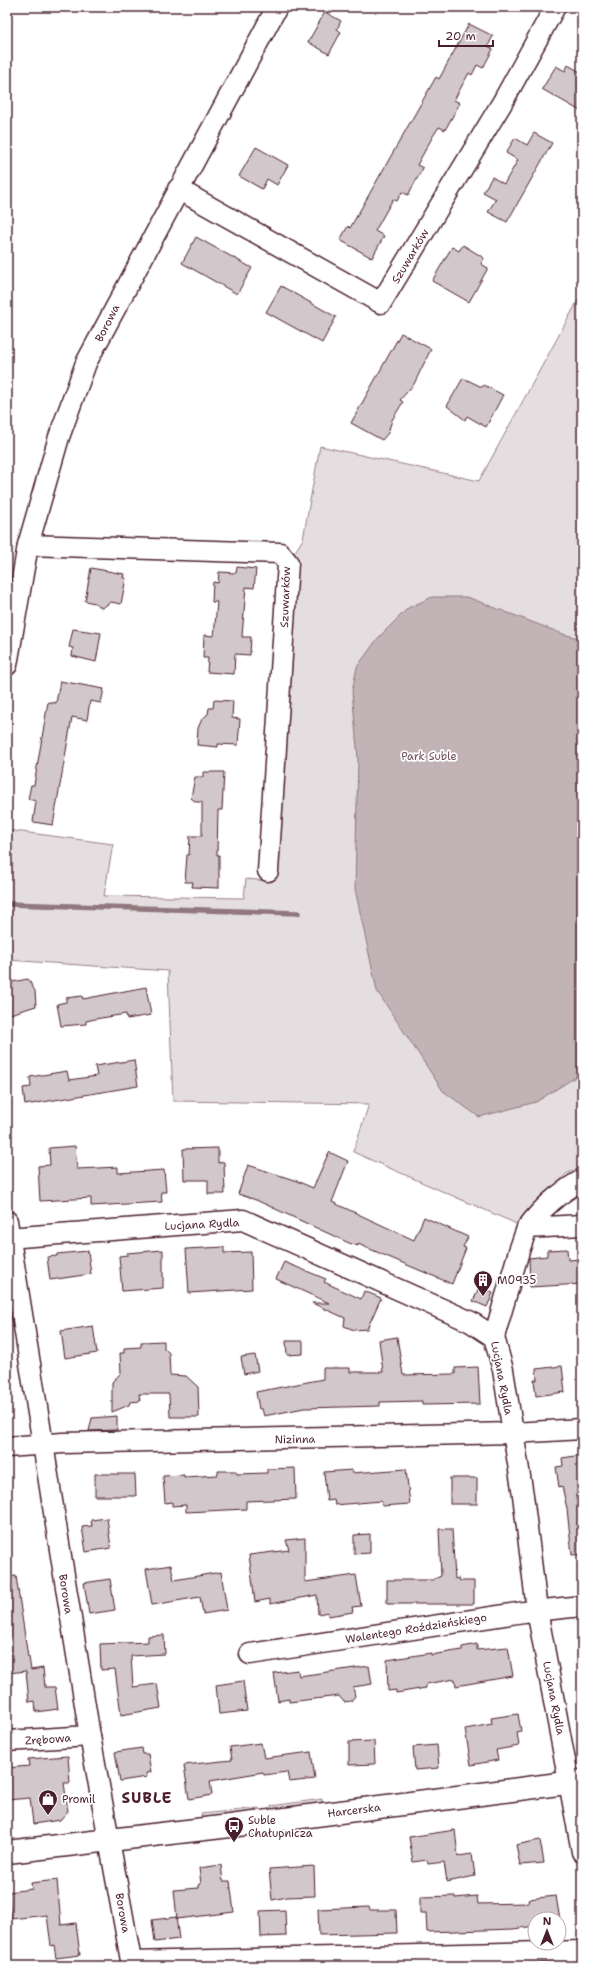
<svg xmlns="http://www.w3.org/2000/svg" width="589" height="1973" font-family="'Shantell Sans',sans-serif">
  <rect width="100%" height="100%" fill="#fff"/>
  <filter id="ink" filterUnits="userSpaceOnUse"><feTurbulence type="fractalNoise" baseFrequency=".025" numOctaves="2"/><feDisplacementMap in="SourceGraphic" scale="8" xChannelSelector="R" yChannelSelector="G"/><feConvolveMatrix kernelMatrix="1 2 1 2 8 2 1 2 1" color-interpolation-filters="sRGB"/></filter>
  <g filter="url(#ink)">
    <!-- green -->
    <g fill="#e5dee0" stroke="#987e86">
      <path d="M582,293V1167L566,1174L519,1225L353,1152L369,1104L173,1101L168,971L7,960V830L113,844L104,896L244,898L246,879L269,881L288,563L303,539L320,446L479,481Z"/>
      <path d="M322,1799V1803L272,1810L271,1806Z"/>
      <path d="M259,1808V1812L202,1819L201,1814Z"/>
    </g>
    <!-- water -->
    <path fill="#c1b3b6" stroke="#91787e" d="M432,597H467L563,634L582,639V1073L536,1102L479,1117L443,1091L377,991L355,889L358,759L352,691L357,667L378,638L408,608Z"/>
    <g fill="none" stroke-linecap="round" stroke-linejoin="round">
      <!-- stream -->
      <path stroke="#91787e" stroke-width="5.5" d="M7,904L298,913"/>
    </g>
    <!-- building -->
    <g fill="#d2c7cb" stroke="#4a1f2b">
      <path d="M325,12L341,21L337,29L341,32L329,54L308,42Z"/>
      <path d="M469,24L493,36L488,46L493,49L483,68L477,65L472,75L469,73L454,100L460,103L445,130L439,127L433,136L417,165L423,168L408,195L402,192L397,201L393,199L375,231L384,236L372,258L340,240L348,226L350,228L436,77L439,79Z"/>
      <path d="M568,65L582,73V112L542,89L556,66L565,71Z"/>
      <path d="M534,133L552,143L507,222L488,212L496,199L483,192L492,177L504,184L518,160L506,153L515,138L527,145Z"/>
      <path d="M256,147L288,165L277,185L267,179L262,189L239,176Z"/>
      <path d="M196,237L252,268L237,294L182,263Z"/>
      <path d="M463,245L484,258L481,264L488,268L469,302L432,281L452,247L459,251Z"/>
      <path d="M281,286L336,317L322,343L266,312Z"/>
      <path d="M401,333L431,349L414,384L400,400L403,402L392,420L388,433L382,440L351,423Z"/>
      <path d="M463,378L482,387L484,385L503,395L486,427L467,416L465,420L447,406Z"/>
      <path d="M237,567L256,569L254,588L246,587L242,637H251L250,655L235,654L234,674L207,672L208,658H203L204,635L214,636L217,602H212L213,582L218,583L219,572L236,573Z"/>
      <path d="M91,568L124,574L123,578H126L121,604L111,602L102,608L95,603L85,601Z"/>
      <path d="M73,629L101,633L96,662L72,656L73,648L69,647Z"/>
      <path d="M60,681L104,689L101,703L90,701L87,720L72,717L53,825L33,822L36,801L28,799L31,785H34L48,702L56,703Z"/>
      <path d="M214,700L233,701L232,718L240,719L238,745L218,744V747L197,745L198,728L202,719L208,714L209,708H213Z"/>
      <path d="M203,772H224L222,810H218L217,855H219V888L192,887L193,882H185L187,855H189L190,836H202V802H196L191,798L195,777H203Z"/>
      <path d="M28,979L35,991L36,1006L7,1015V983Z"/>
      <path d="M146,987L151,1015L127,1019L126,1014L95,1019L86,1021V1024L61,1026L57,1004L66,1002V998L82,996L83,999Z"/>
      <path d="M134,1060L138,1086L25,1105L23,1088L31,1087L30,1077L67,1071L69,1080L97,1076L95,1066Z"/>
      <path d="M75,1146L77,1169L118,1167V1173L164,1170L166,1192H161L162,1202L91,1206V1198L40,1201L38,1166L50,1165L49,1148Z"/>
      <path d="M218,1148V1163L224,1162L225,1194H208V1180H184L183,1149Z"/>
      <path d="M329,1152L348,1161L332,1202L414,1240L424,1217L468,1237L463,1247L466,1248L452,1284L358,1244V1246L349,1243L256,1200L238,1194L248,1165L297,1181L313,1188Z"/>
      <path d="M224,1247V1253L251,1252L252,1289L189,1293L186,1249Z"/>
      <path d="M567,1249L568,1260L582,1259V1284L530,1287L529,1258L547,1256V1250Z"/>
      <path d="M163,1250V1288L122,1291L119,1256L128,1255L127,1253Z"/>
      <path d="M88,1251L91,1274L50,1280L47,1257L57,1256V1254Z"/>
      <path d="M284,1262L326,1279L324,1282L361,1299L364,1291L381,1298L367,1329L354,1330L344,1326L345,1318L312,1303H329L276,1279Z"/>
      <path d="M479,1287L493,1293L487,1307L473,1301Z"/>
      <path d="M93,1326L97,1353L65,1358L61,1331Z"/>
      <path d="M397,1337L403,1375L455,1374V1368L478,1367L480,1404L422,1405V1401L380,1402V1406L304,1408L264,1416L262,1409H259L256,1392L323,1379V1368H350V1372H383L379,1340Z"/>
      <path d="M164,1341V1348L169,1353L170,1375L186,1376L198,1387L199,1417H170L169,1394H139L140,1401L130,1402L129,1405L112,1412V1382L121,1373L120,1353H124V1348L141,1347V1342Z"/>
      <path d="M286,1341H303V1354L287,1355Z"/>
      <path d="M255,1355L258,1371L244,1374L241,1357Z"/>
      <path d="M562,1366L565,1392L536,1396L534,1380H537L536,1369Z"/>
      <path d="M117,1416V1430L89,1431L92,1418Z"/>
      <path d="M582,1455V1554L572,1555L567,1509L562,1486L559,1487L556,1467L563,1466L562,1458Z"/>
      <path d="M295,1468L296,1499L246,1501V1509L186,1512V1505L172,1506V1502L165,1503L163,1476L184,1475V1477L218,1475V1471H236L237,1474L267,1473V1469Z"/>
      <path d="M406,1469L410,1504L382,1506L381,1501L335,1505L334,1500L327,1501L324,1472L352,1470V1473Z"/>
      <path d="M95,1474H135L136,1496H95Z"/>
      <rect x="450" y="1478" width="27" height="26"/>
      <path d="M107,1518L111,1548L86,1552L82,1527L92,1526L91,1520Z"/>
      <path d="M439,1529H452L455,1579L459,1578L460,1581H474V1604H387V1580H432L441,1576Z"/>
      <path d="M370,1534V1553L354,1554V1535Z"/>
      <path d="M305,1538V1582L356,1575L361,1606L352,1607L353,1612L328,1616V1612L318,1614L317,1595L270,1604V1599L255,1602L249,1555L289,1550L286,1540Z"/>
      <path d="M171,1565L174,1580L221,1572L227,1610L203,1614L200,1597L152,1605L146,1569Z"/>
      <path d="M16,1576L28,1657H29L31,1670L43,1668L45,1687H55L58,1709L36,1712L35,1701L29,1702L26,1671L9,1673L7,1659V1577Z"/>
      <path d="M110,1579L115,1610L89,1614L84,1583Z"/>
      <path d="M164,1635L165,1654L131,1656L133,1687L157,1684L161,1708L121,1715L115,1669L101,1670L100,1644L148,1642V1636Z"/>
      <path d="M477,1644V1650L508,1647L513,1676L456,1686L455,1679L426,1684V1688L396,1693V1690L388,1691L387,1660L431,1653V1655L462,1650V1647Z"/>
      <path d="M369,1666L372,1684L353,1687L355,1696L351,1701L344,1702L339,1696L289,1702V1699L278,1701L274,1673L298,1670L299,1676Z"/>
      <path d="M243,1681L247,1711L219,1714L216,1685Z"/>
      <path d="M518,1714L521,1731L517,1732L519,1746L496,1750L498,1760L471,1765L465,1729L492,1724L491,1718Z"/>
      <path d="M374,1741L375,1764L349,1765V1742Z"/>
      <path d="M261,1743L264,1758L311,1752L315,1779L289,1782L287,1772L264,1775L263,1772L210,1781L212,1795L189,1799L184,1765L232,1760L230,1747Z"/>
      <path d="M437,1745L439,1768L415,1770L413,1747Z"/>
      <path d="M142,1748L143,1754H148L151,1772L146,1773L147,1777L120,1781L115,1752Z"/>
      <path d="M68,1756L70,1783H64L68,1811L60,1820L33,1824L30,1798L7,1800V1768L29,1766L28,1759Z"/>
      <path d="M455,1830L458,1856L472,1854L475,1876L447,1882L444,1862L428,1864L427,1860L413,1862L409,1837Z"/>
      <path d="M540,1840L544,1863L520,1865L516,1845Z"/>
      <path d="M221,1865L223,1881H230L234,1912L177,1919L174,1890L199,1888V1885L201,1884L199,1868Z"/>
      <path d="M314,1866L315,1896L287,1897L272,1900L269,1869Z"/>
      <path d="M57,1880L61,1925L76,1923L80,1955L56,1958L54,1945L51,1946L47,1915L11,1919L8,1892L32,1889L31,1883Z"/>
      <path d="M455,1896V1898L477,1896L478,1904L529,1903L528,1899L556,1896L560,1920L535,1919V1926L513,1929L427,1932L426,1913H420V1897Z"/>
      <path d="M369,1907L370,1910H396L397,1933L319,1935L318,1909Z"/>
      <path d="M285,1910L286,1936L261,1937L260,1911Z"/>
      <path d="M176,1917L179,1939L155,1942L152,1920Z"/>
    </g>
    <g fill="none" stroke-linecap="round" stroke-linejoin="round">
      <!-- minor casing -->
      <g stroke="#4a1f2b" stroke-width="23">
        <g id="minor">
          <path d="M178,189L381,303L502,103L555,7"/>
          <path d="M28,545L280,553L288,563L268,871"/>
          <path d="M7,665L28,545L59,437L86,363L277,7"/>
          <path d="M7,1221L90,1736L132,1966"/>
          <path d="M527,1228C544,1206 558,1194 582,1180"/>
          <path d="M7,1238L243,1220L471,1322L494,1337L503,1370L523,1495L537,1610L582,1852"/>
          <path d="M494,1337L519,1251L527,1228L582,1225"/>
          <path d="M7,1447L63,1443L513,1433L582,1429"/>
          <path d="M250,1654L524,1612L582,1606"/>
          <path d="M7,1741L90,1736"/>
          <path d="M131,1962L582,1951"/>
        </g>
      </g>
      <!-- tertiary casing -->
      <g stroke="#4a1f2b" stroke-width="25">
        <path id="tertiary" d="M7,1852L230,1826L582,1781"/>
      </g>
      <!-- minor -->
      <use href="#minor" stroke="#fff" stroke-width="20"/>
      <!-- tertiary -->
      <use href="#tertiary" stroke="#fff" stroke-width="22"/>
    </g>
  </g>
  <!-- icons -->
  <defs>
    <g id="building-pin" transform="scale(1)"><path d="M0 17L-7.5 6A9.5 9.5 0 1 1 7.5 6Z" fill="#4a1f2b" stroke="#fff"/><path d="M-4-6H4V6H1V3H-1V6H-4ZM-2.5-4.3h1.7v1.8h-1.7ZM.8-4.3h1.7v1.8H.8ZM-2.5-1h1.7V.8h-1.7ZM.8-1h1.7V.8H.8Z" fill="#fff"/></g>
    <g id="shop-pin" transform="scale(1)"><path d="M0 17L-7.5 6A9.5 9.5 0 1 1 7.5 6Z" fill="#4a1f2b" stroke="#fff"/><path d="M-5-2.5h2.3a2.7 3.5 0 0 1 5.4 0H5L5.5 6h-11ZM-1.5-2.5h3a1.5 2.3 0 0 0-3 0Z" fill="#fff"/></g>
    <g id="bus-pin" transform="scale(1)"><path d="M0 17L-7.5 6A9.5 9.5 0 1 1 7.5 6Z" fill="#4a1f2b" stroke="#fff"/><path d="M-5-6H5V4H4V6H2V4H-2V6H-4V4H-5ZM-3.5-4V0h7V-4ZM-3.5 1.2v1.5H-2V1.2ZM2 1.2v1.5H3.5V1.2Z" fill="#fff"/></g>
  </defs>
  <g fill-rule="evenodd">
    <use href="#building-pin" x="483" y="1280"/>
    <use href="#shop-pin" x="48" y="1799"/>
    <use href="#bus-pin" x="234" y="1826"/>
  </g>
  <g text-anchor="middle" stroke-width="3.5" stroke-linejoin="round" paint-order="stroke">
    <!-- street labels -->
    <g font-size="11" fill="#4a1f2b" stroke="#fff">
      <text transform="translate(410 256) rotate(-59)" y="4">Szuwarków</text>
      <text transform="translate(107 323) rotate(-63)" y="4">Borowa</text>
      <text transform="translate(285 597) rotate(-88)" y="4">Szuwarków</text>
      <text transform="translate(202 1224) rotate(-3)" y="4">Lucjana Rydla</text>
      <text transform="translate(502 1378) rotate(79)" y="4">Lucjana Rydla</text>
      <text transform="translate(295 1439) rotate(-1)" y="4">Nizinna</text>
      <text transform="translate(66 1594) rotate(81)" y="4">Borowa</text>
      <text transform="translate(416 1628) rotate(-9)" y="4">Walentego Roździeńskiego</text>
      <text transform="translate(554 1698) rotate(79)" y="4">Lucjana Rydla</text>
      <text transform="translate(48 1739) rotate(-4)" y="4">Zrębowa</text>
      <text transform="translate(354 1810) rotate(-7)" y="4">Harcerska</text>
      <text transform="translate(123 1913) rotate(80)" y="4">Borowa</text>
    </g>
    <!-- park labels -->
    <g font-size="11" fill="#714f58" stroke="#fff">
      <text x="429" y="760">Park Suble</text>
    </g>
    <!-- poi labels -->
    <g font-size="11" fill="#4a1f2b" stroke="#fff" text-anchor="start">
      <text x="497" y="1284">M0935</text>
      <text x="62" y="1803">Promil</text>
      <text x="248" y="1824">Suble<tspan x="248" dy="13">Chałupnicza</tspan></text>
    </g>
    <!-- district labels -->
    <g font-size="15" font-weight="bold" letter-spacing="1" fill="#4a1f2b" stroke="#fff">
      <text x="147" y="1803">SUBLE</text>
    </g>
  </g>
  <!-- margin -->
  <rect width="589" height="1973" fill="none" stroke="#fff" stroke-width="24"/>
  <rect x="12" y="12" width="565" height="1949" fill="none" stroke="#4a1f2b" stroke-width="1.5" filter="url(#ink)"/>
  <!-- north arrow -->
  <g transform="translate(547 1931)"><circle r="19" fill="#ffffff" stroke="#b7a5aa"/>
  <path d="M0-3L7 15L0 10L-7 15Z" fill="#4a1f2b"/>
  <text y="-6" font-size="11" font-weight="bold" text-anchor="middle" fill="#4a1f2b">N</text>
  </g>
  <!-- scale -->
  <path d="M439 40v6h54v-6" fill="none" stroke="#4a1f2b" stroke-width="2"/>
  <text x="445" y="40" font-size="12" fill="#4a1f2b" stroke="#ffffff" stroke-width="3" paint-order="stroke">20 m</text>
</svg>
